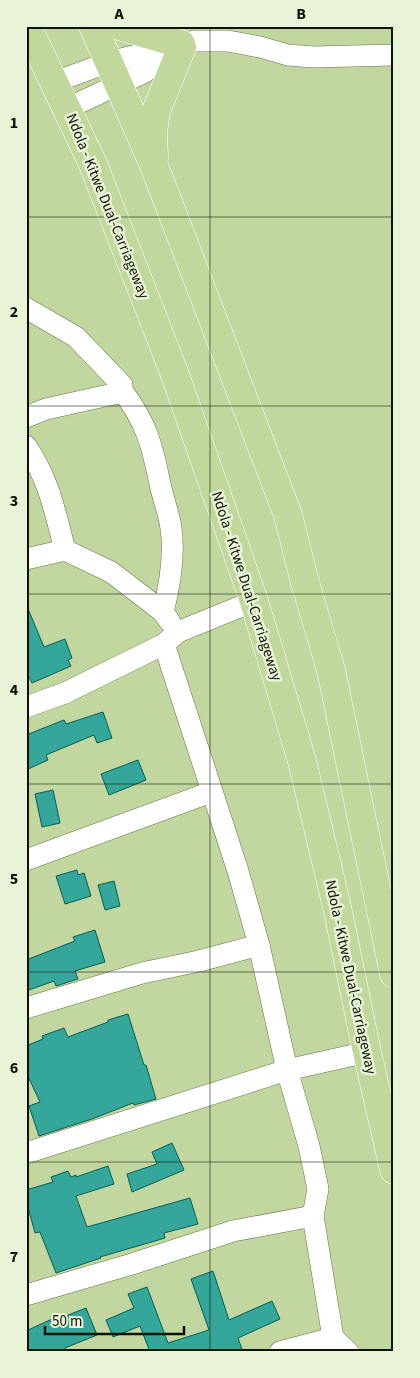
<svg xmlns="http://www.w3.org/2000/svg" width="420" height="1378" font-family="'Source Sans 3',sans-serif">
  <rect width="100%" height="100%" fill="#c2d6a0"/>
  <!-- building -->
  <g fill="#35a69a" stroke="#055e56">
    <path d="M26,604L44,647L65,639L72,658L68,660L71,666L32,683L26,671Z"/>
    <path d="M103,712L112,738L97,743L94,735L46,755L48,760L26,770V735L64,720L66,724Z"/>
    <path d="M138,760L146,780L109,795L101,774Z"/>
    <path d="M53,790L60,823L42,827L35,794Z"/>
    <path d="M77,870L78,875L84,873L91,896L65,904L56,876Z"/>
    <path d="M114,881L120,906L105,910L98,885Z"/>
    <path d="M95,930L105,962L75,971L78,979L56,986L54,981L26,991V960L75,941L73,937Z"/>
    <path d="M128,1014L144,1065H146L156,1099L134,1105L133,1103L92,1119L39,1136L29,1106L40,1102L26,1072V1046L43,1039L42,1036L64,1028L68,1037L108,1022V1020Z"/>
    <path d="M172,1143L184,1170L132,1192L127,1174L157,1164L152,1152Z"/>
    <path d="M108,1166L114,1184L76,1196L87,1227L190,1198L198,1224L164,1233L165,1238L100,1257L101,1258L56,1273L40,1232L35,1233L26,1200V1190L53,1182L51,1177L68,1171L71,1177L76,1175V1177Z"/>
    <path d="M213,1271L229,1320L272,1301L280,1319L238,1338L243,1352H150L140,1326L113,1337L106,1320L134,1308L128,1294L147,1287L168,1343L209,1330L191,1279Z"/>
    <path d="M86,1308L97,1335L65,1348L67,1352H26V1331L52,1319L53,1321Z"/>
  </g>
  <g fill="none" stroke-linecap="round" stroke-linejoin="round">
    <!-- minor casing -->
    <g stroke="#657644" stroke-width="22">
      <g id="minor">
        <path d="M55,82L109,62L195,41H228L260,47L288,55L313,57L394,55"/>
        <path d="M68,108L143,73L179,49"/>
        <path d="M26,308L76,337L122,385L121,389C146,422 152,444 160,484C163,499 169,513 171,528C175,557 170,585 163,612"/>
        <path d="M26,417L46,409L118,393L121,389"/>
        <path d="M26,446C49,479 55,512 65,550"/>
        <path d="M26,559L65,550L111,572L145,598L163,612L170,622"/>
        <path d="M164,644L238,871L259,945L287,1070L309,1146L318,1189L313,1216L333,1338L348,1352"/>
        <path d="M26,707L65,693L164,644L178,632L254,601"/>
        <path d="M26,860L211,792"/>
        <path d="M26,1008L142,973L199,961L259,945"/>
        <path d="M26,1153L287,1070L367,1052"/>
        <path d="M26,1295L132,1264L233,1231L313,1216"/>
        <path d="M280,1352L333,1338"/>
      </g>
    </g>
    <!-- trunk casing -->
    <g stroke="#fff" stroke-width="29">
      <g id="trunk">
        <path d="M27,26L93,164L174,372L254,601L302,761L337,907L367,1052L394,1170"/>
        <path d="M93,26L155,168L288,515L304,579L331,670L394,974"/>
        <path d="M119,26L181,44"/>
        <path d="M154,158L153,132L156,111L182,47"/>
      </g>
    </g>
    <!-- minor -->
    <use href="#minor" stroke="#fff" stroke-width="21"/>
    <!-- trunk -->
    <use href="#trunk" stroke="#c2d79b" stroke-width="28"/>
  </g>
  <!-- grid -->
  <path fill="none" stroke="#0c1302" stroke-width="1" stroke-opacity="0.55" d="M210,26V1352M26,217H394M26,406H394M26,594H394M26,784H394M26,972H394M26,1162H394"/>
  <g text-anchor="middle" stroke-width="5" stroke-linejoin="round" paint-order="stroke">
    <!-- street labels -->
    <g font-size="15" fill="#0c1302" stroke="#e8f3d7">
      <text transform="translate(108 206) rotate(68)" y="5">Ndola - Kitwe Dual-Carriageway</text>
      <text transform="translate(247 586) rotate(72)" y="5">Ndola - Kitwe Dual-Carriageway</text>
      <text transform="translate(351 977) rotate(78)" y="5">Ndola - Kitwe Dual-Carriageway</text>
    </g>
  </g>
  <!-- border -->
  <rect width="420" height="1378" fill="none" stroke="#e8f3d7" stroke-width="55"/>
  <!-- scale -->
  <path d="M45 1326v8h139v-8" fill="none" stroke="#0c1302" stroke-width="2.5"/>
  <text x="52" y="1326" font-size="15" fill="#0c1302" stroke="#e8f3d7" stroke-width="4" paint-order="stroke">50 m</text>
  <rect x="28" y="28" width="364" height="1322" fill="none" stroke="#0c1302" stroke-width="2"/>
  <g font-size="16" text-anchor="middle" font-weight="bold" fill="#0c1302">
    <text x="119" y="19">A</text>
    <text x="301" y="19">B</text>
    <text x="14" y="128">1</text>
    <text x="14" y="317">2</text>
    <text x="14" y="506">3</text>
    <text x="14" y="695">4</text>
    <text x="14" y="884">5</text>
    <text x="14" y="1073">6</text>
    <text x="14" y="1262">7</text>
  </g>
</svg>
